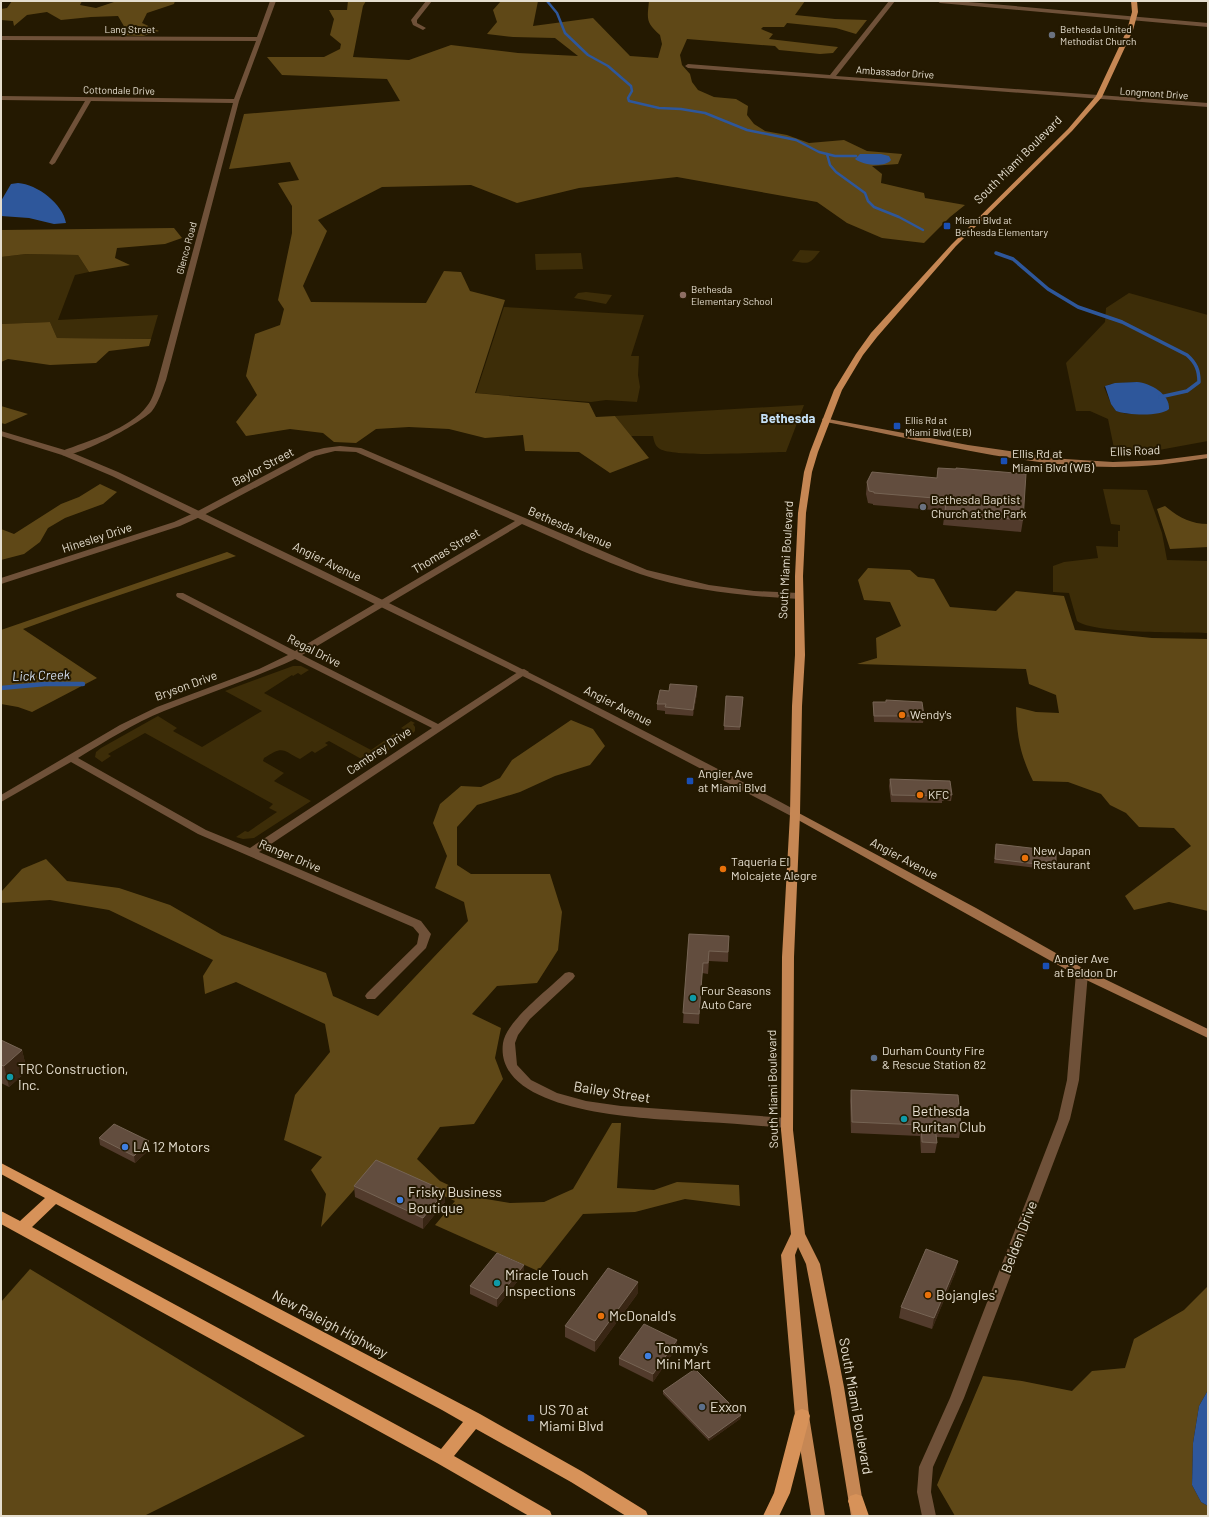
<svg xmlns="http://www.w3.org/2000/svg" width="1209" height="1517" font-family="Barlow,sans-serif">
  <rect width="100%" height="100%" fill="#241901"/>
  <!-- green -->
  <g fill="#3d2d08" fill-rule="evenodd">
    <path d="M800,250L820,251C809,265 809,264 792,261Z"/>
    <path d="M581,253L583,269L536,270L535,254Z"/>
    <path d="M26,254L78,255L89,272L75,275L58,320L158,315L151,339L57,338L50,322L1,324V257Z"/>
    <path d="M586,292L612,295L606,304L574,298L578,293Z"/>
    <path d="M1129,293L1208,315V441L1159,450L1115,453L1108,419L1090,411H1076L1066,363L1105,322L1106,308ZM1137,382L1149,414H1127L1116,411L1111,404L1104,387L1110,384Z"/>
    <path d="M504,307L644,315L631,356H639L638,375L640,387L637,402L606,400L591,402L476,393Z"/>
    <path d="M804,405L786,452C763,452 676,458 660,449C655,446 654,441 653,436H631L615,416Z"/>
    <path d="M1103,489L1147,490L1162,533L1167,560L1208,561V633C1183,632 1094,634 1077,621L1069,593L1053,592V566L1064,562L1098,558L1096,546L1118,547V531H1120V525L1111,524Z"/>
    <path d="M293,666H301L309,670L301,675L298,673L293,676L292,675L264,693L371,750L394,734L397,735L405,730L401,728L411,721L415,723L413,724L415,727V731L409,737L371,761H365L329,741L325,743L328,745L315,753L312,751L300,759C281,749 283,746 264,758L263,761L284,773L274,781L311,801L254,838L243,839L236,837L245,831L248,832L277,812L269,808L273,804L145,733L108,754L111,756L102,762L95,757L96,752L101,748L158,716L177,728L173,731L202,747L262,711L225,691Z"/>
  </g>
  <!-- forest -->
  <g fill="#5f4817">
    <path d="M12,1H82L80,5L96,8L117,1H175L174,4L147,13L142,23L159,31L143,36L120,35L125,28L118,16L91,17L61,20L47,12L27,15L14,26L13,21L1,20V9L7,8Z"/>
    <path d="M348,1H366L363,6L353,57L409,60L451,45L518,53L578,56L555,38L513,37L487,34L497,22L493,10L501,1H538L533,26L593,18L630,56L658,58L662,44L660,35C646,22 647,20 649,1H805L795,15L835,19L867,20L856,34L836,28L787,23L784,27H763L761,29L773,34L769,39L838,47L833,53L820,54L779,50L775,46L687,39L680,55L682,65L690,74L692,82L698,90L714,97L736,99L748,106L747,115L754,124L765,131L787,135L809,143L844,140L867,151L902,154L898,164L872,166L882,174L881,183L924,193L925,198L965,205L950,217L924,243L882,238L847,223L817,202L677,177L579,188L517,203L471,185L382,187L318,220L327,231L303,286L311,302L426,303L444,271L461,272L470,291L505,300L475,393L589,403L596,417L615,416L649,458L610,473L579,452L525,451L523,435L485,438L449,429L409,427L376,429L356,443L334,442L323,433L290,429L246,436L236,422L257,395L246,376L255,334L280,325L284,309L278,300L292,233V206L278,183L299,180L290,162L229,169L244,114L400,101L387,79L282,75L267,57H324L340,49L341,44L330,35L334,19L329,10H347Z"/>
    <path d="M174,228L182,238L165,244L117,248L115,258L130,265L89,272L78,255L26,254L1,257V230Z"/>
    <path d="M50,322L57,338L151,339L149,346L109,351L96,363L50,365L8,359L1,362V324Z"/>
    <path d="M1,406L28,414L5,424L1,423Z"/>
    <path d="M100,484L117,492L103,504L65,518L48,528L40,542L24,554L1,560V529L14,534L61,504L79,497Z"/>
    <path d="M1165,506C1178,517 1191,524 1208,524V547L1170,549L1157,509Z"/>
    <path d="M227,552L236,556L81,608L23,629L97,678L32,712L18,707L1,704V630Z"/>
    <path d="M868,568L910,570L918,577L934,579L950,607L996,611L1016,591L1064,596L1075,630L1152,638L1208,639V911L1169,902L1134,910L1125,896L1191,846L1174,828L1139,827L1126,813L1110,805L1101,794L1068,782L1033,781C1020,754 1017,737 1016,707L1036,712L1059,713L1056,695L1029,684L1026,669L857,664L877,658L876,638L901,626L890,602L864,600L858,580Z"/>
    <path d="M571,720L593,729L605,746L590,765L555,776L520,792L477,805L457,827V865L471,874H550L562,912L558,950L537,983L497,986L472,1014L501,1028L495,1058L503,1079L474,1124L440,1127L417,1159L440,1181L474,1197L510,1203L544,1202L573,1189L612,1123H621L617,1188L654,1190L677,1182L739,1185L740,1206L685,1199L635,1212L583,1214L538,1271L435,1225L455,1201L376,1165L321,1227L326,1194L311,1170L322,1157L284,1140L295,1095L330,1052L325,1024L236,982L205,994L203,976L213,960L109,910L50,900L1,903V892L22,869L46,859L67,881L119,888L170,905L222,935L326,973L333,996L378,1016L468,921L464,902L435,888L447,856L433,823L440,804L461,786L481,787L500,778L512,760Z"/>
    <path d="M30,1269L305,1436L144,1516H1V1302Z"/>
    <path d="M1208,1286V1390L1199,1406L1193,1443L1192,1485L1201,1502L1208,1506V1516H955L937,1485L983,1376L1022,1381L1072,1391L1092,1371L1125,1368L1134,1339L1184,1310Z"/>
  </g>
  <!-- water -->
  <g fill="#2e579b">
    <path d="M860,154H881L889,156L891,160C885,168 862,165 855,159Z"/>
    <path d="M18,183C37,184 63,204 66,223L54,224L29,218L1,216V201L11,184Z"/>
    <path d="M1137,382C1150,383 1170,394 1169,409C1160,417 1127,415 1116,411L1111,404L1105,386L1115,383Z"/>
    <path d="M1208,1390V1506L1201,1502L1192,1485L1193,1443L1199,1406Z"/>
  </g>
  <g fill="none" stroke-linecap="round" stroke-linejoin="round">
    <!-- stream-far2 -->
    <g stroke="#2e579b" stroke-width="2.5">
      <path d="M547,1L557,13L565,33L588,55L608,66L631,86L632,91L628,98L629,101L659,108L681,109L705,113L747,130L796,140L819,152L835,156H856"/>
      <path d="M827,154L830,165L836,172L865,193L868,201L874,207L899,217L923,230"/>
    </g>
    <!-- stream-far1 -->
    <path stroke="#2e579b" stroke-width="3.5" d="M996,253L1013,259L1048,289L1078,307L1122,322L1187,355C1196,363 1199,370 1199,382L1187,391L1160,397"/>
    <!-- stream -->
    <path stroke="#2e579b" stroke-width="4.5" d="M1,688L45,684H83"/>
    <!-- minor -->
    <g fill="#6f5139" fill-rule="evenodd">
      <path d="M270,1H276L239,101L166,380C162,390 159,402 152,411C141,423 77,458 62,455V451C88,441 130,429 147,406C153,399 155,389 158,380L233,103L91,101L55,163L52,165L49,163L85,101L1,100V96L234,99L256,41L1,40V36L257,37Z"/>
      <path d="M426,1H432L417,20V23L426,28L423,30L413,25L411,20Z"/>
      <path d="M889,1H895L836,76L1208,103V107L688,68L685,66L688,64L830,75Z"/>
      <path d="M937,1H957L1208,23V27L940,3Z"/>
      <path d="M340,446L361,448L647,570L709,585L754,591L799,593L803,596L799,599C745,596 691,591 640,574C600,560 561,541 522,524L302,655L438,724L521,670L524,669L529,672L259,852L421,921L431,934L426,948L375,999H367L365,996L367,993L417,944L419,934L413,927L198,834L71,762L1,802V795L120,725L157,707L259,669L288,655L177,597L176,595L177,593H183L295,651L515,521L356,452L335,451L315,456L202,516L180,526L1,584V578L174,522L196,512L309,452L324,448ZM295,659L432,728L250,848L206,830L78,758C106,741 134,723 164,711C208,693 252,679 295,659Z"/>
      <path d="M1082,969L1086,970L1088,973L1079,1080L1070,1119L964,1398L933,1467L931,1492L936,1516H922L917,1492L919,1467L950,1398L1058,1119L1067,1080L1076,973L1078,970Z"/>
      <path d="M569,972L573,973L575,976L573,979L530,1019L518,1035L515,1043L517,1065L531,1080L557,1093L586,1101L621,1106L787,1118L791,1120L793,1123L791,1126L787,1128C760,1126 732,1123 705,1122C658,1119 493,1117 503,1043C506,1021 549,989 565,973Z"/>
    </g>
    <!-- tertiary -->
    <path fill="#6f5139" fill-rule="evenodd" d="M1,431L68,451L118,472C347,582 575,692 799,812L800,814L799,816H791L539,684L112,476L62,455L1,436Z"/>
    <!-- secondary -->
    <g fill="#a06f49" fill-rule="evenodd">
      <path d="M823,418L968,445L1065,459L1113,462L1161,460L1208,454V458C1177,463 1146,467 1114,467C1021,467 918,439 826,422L822,420Z"/>
      <path d="M795,811L976,908L1086,970L1208,1029V1038L1078,976L791,816L790,814L791,812Z"/>
    </g>
    <!-- primary -->
    <path fill="#c68754" fill-rule="evenodd" d="M1131,1H1137L1138,12L1133,30L1102,97L1072,131L956,246L877,337L863,355L842,390L818,452L812,472L806,513L803,576L805,655L802,706L800,814L794,957L793,1130L805,1234L820,1264L844,1387L865,1516H851L830,1387L806,1264L798,1247L795,1255L809,1416L825,1516H811L795,1416L781,1255L791,1234L781,1130L782,957L790,814L792,706L795,655V576L798,513L804,472L810,452L834,390L856,354L871,333L952,244L1068,129L1096,96L1127,30L1132,12Z"/>
    <!-- trunk -->
    <g fill="#d79259" fill-rule="evenodd">
      <path d="M1,1163L480,1414L583,1472L646,1511L648,1516H626L571,1482L476,1429L454,1456L550,1511L552,1516H529L437,1463L1,1224V1211L20,1221L45,1198L1,1174ZM56,1204L442,1410L463,1422L441,1449L32,1227Z"/>
      <path d="M802,1409L808,1411L810,1416L790,1493L779,1516H763L774,1493L794,1416L796,1411Z"/>
      <path d="M856,1494L862,1496L869,1516H853L848,1501L850,1496Z"/>
    </g>
  </g>
  <!-- wall -->
  <g fill="#523b2c">
    <path d="M872,472L1023,520L1021,532L943,525L945,511L873,505V504L868,503L866,494L867,482Z"/>
    <path d="M697,686V693L693,716L665,714V711L657,710V704L669,691Z"/>
    <path d="M726,696L743,697L740,730H724Z"/>
    <path d="M886,700L924,716L923,723L874,722L873,708V702H886Z"/>
    <path d="M890,779L952,795L951,801H942V803L891,802L889,786Z"/>
    <path d="M996,844L1056,862L1055,866L1045,864V869L994,863Z"/>
    <path d="M689,934L729,936L728,962L709,961L708,974L702,973L699,1024L683,1023Z"/>
    <path d="M1,1040L22,1050L27,1071L9,1087L1,1083Z"/>
    <path d="M851,1090L961,1127L959,1138L936,1137L937,1143L935,1153H921L920,1136L851,1133L850,1101Z"/>
    <path d="M99,1138L150,1149L135,1163L100,1145Z"/>
    <path d="M354,1186L445,1191V1202L423,1229L355,1197Z"/>
    <path d="M956,1271L932,1329L899,1318L901,1307Z"/>
    <path d="M524,1273L497,1307L470,1294V1286Z"/>
    <path d="M638,1293L595,1352L565,1337V1326Z"/>
    <path d="M677,1340V1347L653,1382L619,1365V1358Z"/>
    <path d="M663,1391L741,1415L740,1419L709,1441L663,1394Z"/>
  </g>
  <!-- shaded-wall -->
  <g fill="#392614">
    <path d="M697,686V693L693,716V710Z"/>
    <path d="M22,1050L27,1071L9,1087L4,1066Z"/>
    <path d="M149,1141L150,1149L135,1163L134,1156Z"/>
    <path d="M445,1191V1202L423,1229V1218Z"/>
    <path d="M958,1261L956,1271L932,1329L934,1318Z"/>
    <path d="M524,1265V1273L497,1307V1299Z"/>
    <path d="M638,1282V1293L595,1352V1341Z"/>
    <path d="M677,1340V1347L653,1382V1374Z"/>
    <path d="M741,1415L740,1419L709,1441V1438Z"/>
  </g>
  <!-- building -->
  <g fill="#624d3e" stroke="#766454">
    <path d="M938,468L956,469V468L1026,474L1023,520L945,513L946,499L874,493V492L869,491L867,482L872,472L937,478Z"/>
    <path d="M670,684L697,686L693,710L665,707L666,704H657L660,690L669,691Z"/>
    <path d="M726,696L743,697L740,727L724,726Z"/>
    <path d="M886,700L922,702L924,716H874L873,702H886Z"/>
    <path d="M890,779L950,781L952,795L943,794V796L892,795Z"/>
    <path d="M996,844L1056,851V862L1045,861V865L995,859Z"/>
    <path d="M689,934L729,936L728,952L709,951L708,963H703L699,1014L683,1013Z"/>
    <path d="M1,1040L22,1050L4,1066L1,1065Z"/>
    <path d="M851,1090L958,1095L961,1127L935,1126L937,1143L922,1142L921,1125L852,1122Z"/>
    <path d="M114,1124L149,1141L134,1156L99,1138Z"/>
    <path d="M376,1160L445,1191L423,1218L354,1186Z"/>
    <path d="M926,1249L958,1261L934,1318L901,1307Z"/>
    <path d="M497,1253L524,1265L497,1299L470,1286Z"/>
    <path d="M608,1268L638,1282L595,1341L565,1326Z"/>
    <path d="M644,1324L677,1340L653,1374L619,1358Z"/>
    <path d="M695,1369L741,1415L709,1438L663,1391Z"/>
  </g>
  <!-- markers -->
  <g fill="#6b7280" stroke="#241901" stroke-width="1.5">
    <circle cx="1052" cy="35" r="4"/>
    <circle cx="923" cy="507" r="4"/>
  </g>
  <g fill="#1a4fb4" stroke="#241901" stroke-width="1.5">
    <rect x="943" y="222" width="8" height="8" rx="2"/>
    <rect x="893" y="422" width="8" height="8" rx="2"/>
    <rect x="1000" y="457" width="8" height="8" rx="2"/>
    <rect x="686" y="777" width="8" height="8" rx="2"/>
    <rect x="1042" y="962" width="8" height="8" rx="2"/>
    <rect x="527" y="1414" width="8" height="8" rx="2"/>
  </g>
  <circle fill="#8d6e63" stroke="#241901" stroke-width="1.5" cx="683" cy="295" r="4"/>
  <g fill="#e8710a" stroke="#241901" stroke-width="1.5">
    <circle cx="902" cy="715" r="4"/>
    <circle cx="920" cy="795" r="4"/>
    <circle cx="1025" cy="858" r="4"/>
    <circle cx="723" cy="869" r="4"/>
    <circle cx="928" cy="1295" r="4"/>
    <circle cx="601" cy="1316" r="4"/>
  </g>
  <g fill="#0f9aa8" stroke="#241901" stroke-width="1.5">
    <circle cx="693" cy="998" r="4"/>
    <circle cx="10" cy="1077" r="4"/>
    <circle cx="904" cy="1119" r="4"/>
    <circle cx="497" cy="1283" r="4"/>
  </g>
  <g fill="#5c6f8a" stroke="#241901" stroke-width="1.5">
    <circle cx="874" cy="1058" r="4"/>
    <circle cx="702" cy="1407" r="4"/>
  </g>
  <g fill="#3f7fe0" stroke="#241901" stroke-width="1.5">
    <circle cx="125" cy="1147" r="4"/>
    <circle cx="400" cy="1200" r="4"/>
    <circle cx="648" cy="1356" r="4"/>
  </g>
  <g text-anchor="middle" stroke-width="4" stroke-linejoin="round" paint-order="stroke">
    <!-- far-street labels -->
    <g font-size="10" fill="#e5decf" stroke="#241901">
      <text x="130" y="33">Lang Street</text>
      <text transform="translate(895 72) rotate(4)" y="4">Ambassador Drive</text>
      <text transform="translate(119 90) rotate(1)" y="4">Cottondale Drive</text>
      <text transform="translate(1154 93) rotate(4)" y="4">Longmont Drive</text>
      <text transform="translate(186 248) rotate(-75)" y="4">Glenco Road</text>
    </g>
    <!-- far-poi labels -->
    <g font-size="10" fill="#e5decf" stroke="#241901" text-anchor="start">
      <text x="1060" y="33">Bethesda United<tspan x="1060" dy="12">Methodist Church</tspan></text>
      <text x="955" y="224">Miami Blvd at<tspan x="955" dy="12">Bethesda Elementary</tspan></text>
      <text x="691" y="293">Bethesda<tspan x="691" dy="12">Elementary School</tspan></text>
      <text x="905" y="424">Ellis Rd at<tspan x="905" dy="12">Miami Blvd (EB)</tspan></text>
    </g>
    <!-- street labels -->
    <g font-size="12" fill="#e5decf" stroke="#241901">
      <text transform="translate(1018 160) rotate(-45)" y="4">South Miami Boulevard</text>
      <text transform="translate(1135 451) rotate(-2)" y="4">Ellis Road</text>
      <text transform="translate(263 467) rotate(-28)" y="4">Baylor Street</text>
      <text transform="translate(570 528) rotate(23)" y="4">Bethesda Avenue</text>
      <text transform="translate(97 538) rotate(-18)" y="4">Hinesley Drive</text>
      <text transform="translate(446 551) rotate(-31)" y="4">Thomas Street</text>
      <text transform="translate(786 560) rotate(-87)" y="4">South Miami Boulevard</text>
      <text transform="translate(327 562) rotate(26)" y="4">Angier Avenue</text>
      <text transform="translate(314 651) rotate(27)" y="4">Regal Drive</text>
      <text transform="translate(186 686) rotate(-20)" y="4">Bryson Drive</text>
      <text transform="translate(618 706) rotate(27)" y="4">Angier Avenue</text>
      <text transform="translate(379 751) rotate(-34)" y="4">Cambrey Drive</text>
      <text transform="translate(290 856) rotate(23)" y="4">Ranger Drive</text>
      <text transform="translate(904 859) rotate(28)" y="4">Angier Avenue</text>
      <text transform="translate(773 1089) rotate(-91)" y="4">South Miami Boulevard</text>
    </g>
    <!-- poi labels -->
    <g font-size="12" fill="#e5decf" stroke="#241901" text-anchor="start">
      <text x="1012" y="458">Ellis Rd at<tspan x="1012" dy="14">Miami Blvd (WB)</tspan></text>
      <text x="931" y="504">Bethesda Baptist<tspan x="931" dy="14">Church at the Park</tspan></text>
      <text x="910" y="719">Wendy's</text>
      <text x="698" y="778">Angier Ave<tspan x="698" dy="14">at Miami Blvd</tspan></text>
      <text x="928" y="799">KFC</text>
      <text x="1033" y="855">New Japan<tspan x="1033" dy="14">Restaurant</tspan></text>
      <text x="731" y="866">Taqueria El<tspan x="731" dy="14">Molcajete Alegre</tspan></text>
      <text x="1054" y="963">Angier Ave<tspan x="1054" dy="14">at Beldon Dr</tspan></text>
      <text x="701" y="995">Four Seasons<tspan x="701" dy="14">Auto Care</tspan></text>
      <text x="882" y="1055">Durham County Fire<tspan x="882" dy="14">&amp; Rescue Station 82</tspan></text>
    </g>
    <!-- far-district labels -->
    <g font-size="13" font-weight="bold" fill="#c5e0f5" stroke="#241901">
      <text x="788" y="423">Bethesda</text>
    </g>
    <!-- water labels -->
    <g font-size="13" font-style="italic" fill="#d3dff3" stroke="#241901">
      <text transform="translate(41 675) rotate(-2)" y="5">Lick Creek</text>
    </g>
    <!-- near-poi labels -->
    <g font-size="14" fill="#e5decf" stroke="#241901" text-anchor="start">
      <text x="18" y="1074">TRC Construction,<tspan x="18" dy="16">Inc.</tspan></text>
      <text x="912" y="1116">Bethesda<tspan x="912" dy="16">Ruritan Club</tspan></text>
      <text x="133" y="1152">LA 12 Motors</text>
      <text x="408" y="1197">Frisky Business<tspan x="408" dy="16">Boutique</tspan></text>
      <text x="505" y="1280">Miracle Touch<tspan x="505" dy="16">Inspections</tspan></text>
      <text x="936" y="1300">Bojangles'</text>
      <text x="609" y="1321">McDonald's</text>
      <text x="656" y="1353">Tommy's<tspan x="656" dy="16">Mini Mart</tspan></text>
      <text x="710" y="1412">Exxon</text>
      <text x="539" y="1415">US 70 at<tspan x="539" dy="16">Miami Blvd</tspan></text>
    </g>
    <!-- near-street labels -->
    <g font-size="14" fill="#e5decf" stroke="#241901">
      <text transform="translate(612 1092) rotate(9)" y="5">Bailey Street</text>
      <text transform="translate(1019 1237) rotate(-69)" y="5">Belden Drive</text>
      <text transform="translate(330 1324) rotate(28)" y="5">New Raleigh Highway</text>
      <text transform="translate(856 1406) rotate(80)" y="5">South Miami Boulevard</text>
    </g>
  </g>
  <!-- border -->
  <rect width="1209" height="1517" fill="none" stroke="#e5decf" stroke-width="4"/>
</svg>
